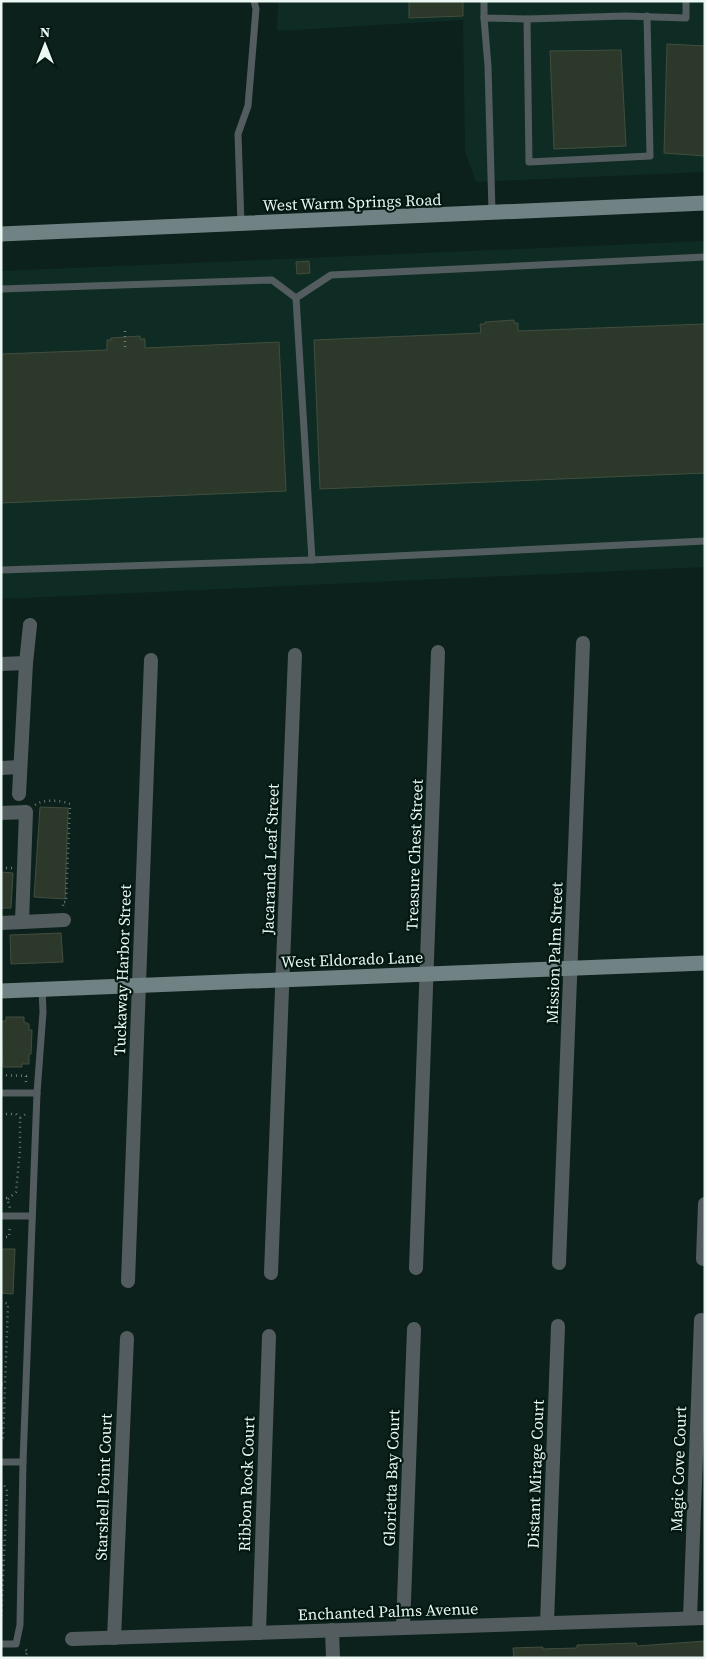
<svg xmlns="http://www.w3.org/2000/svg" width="706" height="1659" font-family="'Source Serif 4',serif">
  <rect width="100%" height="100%" fill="#0c211b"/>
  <!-- built -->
  <g fill="#0e2c24">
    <path d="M278,1H705V172L476,182L465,152L463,20L277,31Z"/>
    <path d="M705,241V567L1,599V271Z"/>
  </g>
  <!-- building -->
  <g fill="#2c3829" stroke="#424e3f">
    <path d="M409,1H463V16L409,18Z"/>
    <path d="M667,44L705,46V156L664,153Z"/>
    <path d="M621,50L626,146L554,149L550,51Z"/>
    <path d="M309,261L310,273L297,274L296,262Z"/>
    <path d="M514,320V323H518V331L705,324V473L320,489L314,340L481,333L480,324H485V322Z"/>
    <path d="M140,336V339H145V348L279,342L286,491L1,503V354L107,350V340H111V338Z"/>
    <path d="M40,807L68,808L65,899L34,897Z"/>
    <path d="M1,872L13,873L11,908H1Z"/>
    <path d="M61,933L63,962L11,964L10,935Z"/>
    <path d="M6,1017H24V1022L29,1024V1030H32L31,1054H29V1064H22V1067H3L1,1023L2,1021H6Z"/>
    <path d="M1,1249H15L13,1294L1,1293Z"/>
    <path d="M705,1641V1658H514L513,1648L543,1647V1649L577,1648V1645L636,1643L637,1646Z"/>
  </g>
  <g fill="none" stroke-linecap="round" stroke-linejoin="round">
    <!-- path -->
    <g stroke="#6a7c76" stroke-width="2.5" stroke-dasharray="1 4" stroke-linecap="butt">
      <path d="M125,331V349"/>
      <path d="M35,805C43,799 61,800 70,804L66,902H63V907"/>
      <path d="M1,860H3"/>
      <path d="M1,868H12"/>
      <path d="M1,1075L26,1076V1085"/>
      <path d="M1,1114H16L20,1118"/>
      <path d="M1,1198H7L10,1208"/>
      <path d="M8,1199L16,1192L20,1149V1118L27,1113"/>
      <path d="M1,1237H9L10,1226"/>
      <path d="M1,1301L8,1304L5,1384H1"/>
      <path d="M1,1443L3,1439L5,1384"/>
      <path d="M1,1479V1470"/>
      <path d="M1,1482L7,1489L1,1622"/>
      <path d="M23,1658L28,1652L24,1648"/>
    </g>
    <!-- lane -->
    <g stroke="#535d5f" stroke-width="7">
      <path d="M484,1V18L527,19L625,16L686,18V1"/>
      <path d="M484,18L488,66L492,212"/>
      <path d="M527,19L529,162L650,156L647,16"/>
      <path d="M241,224L238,134L248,106L256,9L254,1"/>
      <path d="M1,289L272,280L296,298L331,275L705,257"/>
      <path d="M296,298L312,560"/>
      <path d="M1,570L312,560L705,541"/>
      <path d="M1,1093H37"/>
      <path d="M1,1216H32"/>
      <path d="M1,1462H23"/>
      <path d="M1,1644H16L20,1625L23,1462L37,1093L43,1012L42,989"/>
    </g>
    <!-- street -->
    <g stroke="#535d5f" stroke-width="14">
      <path d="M1,664L26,663"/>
      <path d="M1,768L20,767"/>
      <path d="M19,794L26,663L30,625"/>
      <path d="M1,813L26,812L22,922"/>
      <path d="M1,923L64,920"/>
      <path d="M703,1259L705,1204"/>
      <path d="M559,1263L583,643"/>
      <path d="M416,1268L438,652"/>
      <path d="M271,1273L295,655"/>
      <path d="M128,1281L151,660"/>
      <path d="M690,1618L701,1320"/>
      <path d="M547,1623L558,1326"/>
      <path d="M403,1628L414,1329"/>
      <path d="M332,1630L333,1658"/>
      <path d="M259,1633L269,1336"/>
      <path d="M114,1638L127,1338"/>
      <path d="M72,1639L705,1618"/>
    </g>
    <!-- secondary -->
    <g stroke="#718284" stroke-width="15">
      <path d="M1,234L705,203"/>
      <path d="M1,991L705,963"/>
    </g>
  </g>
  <g text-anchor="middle" stroke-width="4.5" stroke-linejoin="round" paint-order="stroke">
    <!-- street labels -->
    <g font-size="16" fill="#eaf7f2" stroke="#041812">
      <text transform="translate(352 202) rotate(-2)" y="6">West Warm Springs Road</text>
      <text transform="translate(414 855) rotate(-88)" y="6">Treasure Chest Street</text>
      <text transform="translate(270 859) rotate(-88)" y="6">Jacaranda Leaf Street</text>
      <text transform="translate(554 953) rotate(-88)" y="6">Mission Palm Street</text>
      <text transform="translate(352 959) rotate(-2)" y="6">West Eldorado Lane</text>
      <text transform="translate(122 970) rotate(-88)" y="6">Tuckaway Harbor Street</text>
      <text transform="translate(678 1469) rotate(-88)" y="6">Magic Cove Court</text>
      <text transform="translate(535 1474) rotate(-88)" y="6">Distant Mirage Court</text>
      <text transform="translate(391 1478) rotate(-88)" y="6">Glorietta Bay Court</text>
      <text transform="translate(246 1484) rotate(-88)" y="6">Ribbon Rock Court</text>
      <text transform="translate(103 1487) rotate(-88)" y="6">Starshell Point Court</text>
      <text transform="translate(388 1611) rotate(-2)" y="6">Enchanted Palms Avenue</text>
    </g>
  </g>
  <!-- border -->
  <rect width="706" height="1659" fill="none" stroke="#eaf7f2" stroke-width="5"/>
  <!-- north arrow -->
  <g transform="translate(45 45)" stroke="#041812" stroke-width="4" paint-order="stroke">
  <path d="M0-4L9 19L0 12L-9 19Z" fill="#eaf7f2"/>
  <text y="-8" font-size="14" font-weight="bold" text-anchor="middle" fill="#eaf7f2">N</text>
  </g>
</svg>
